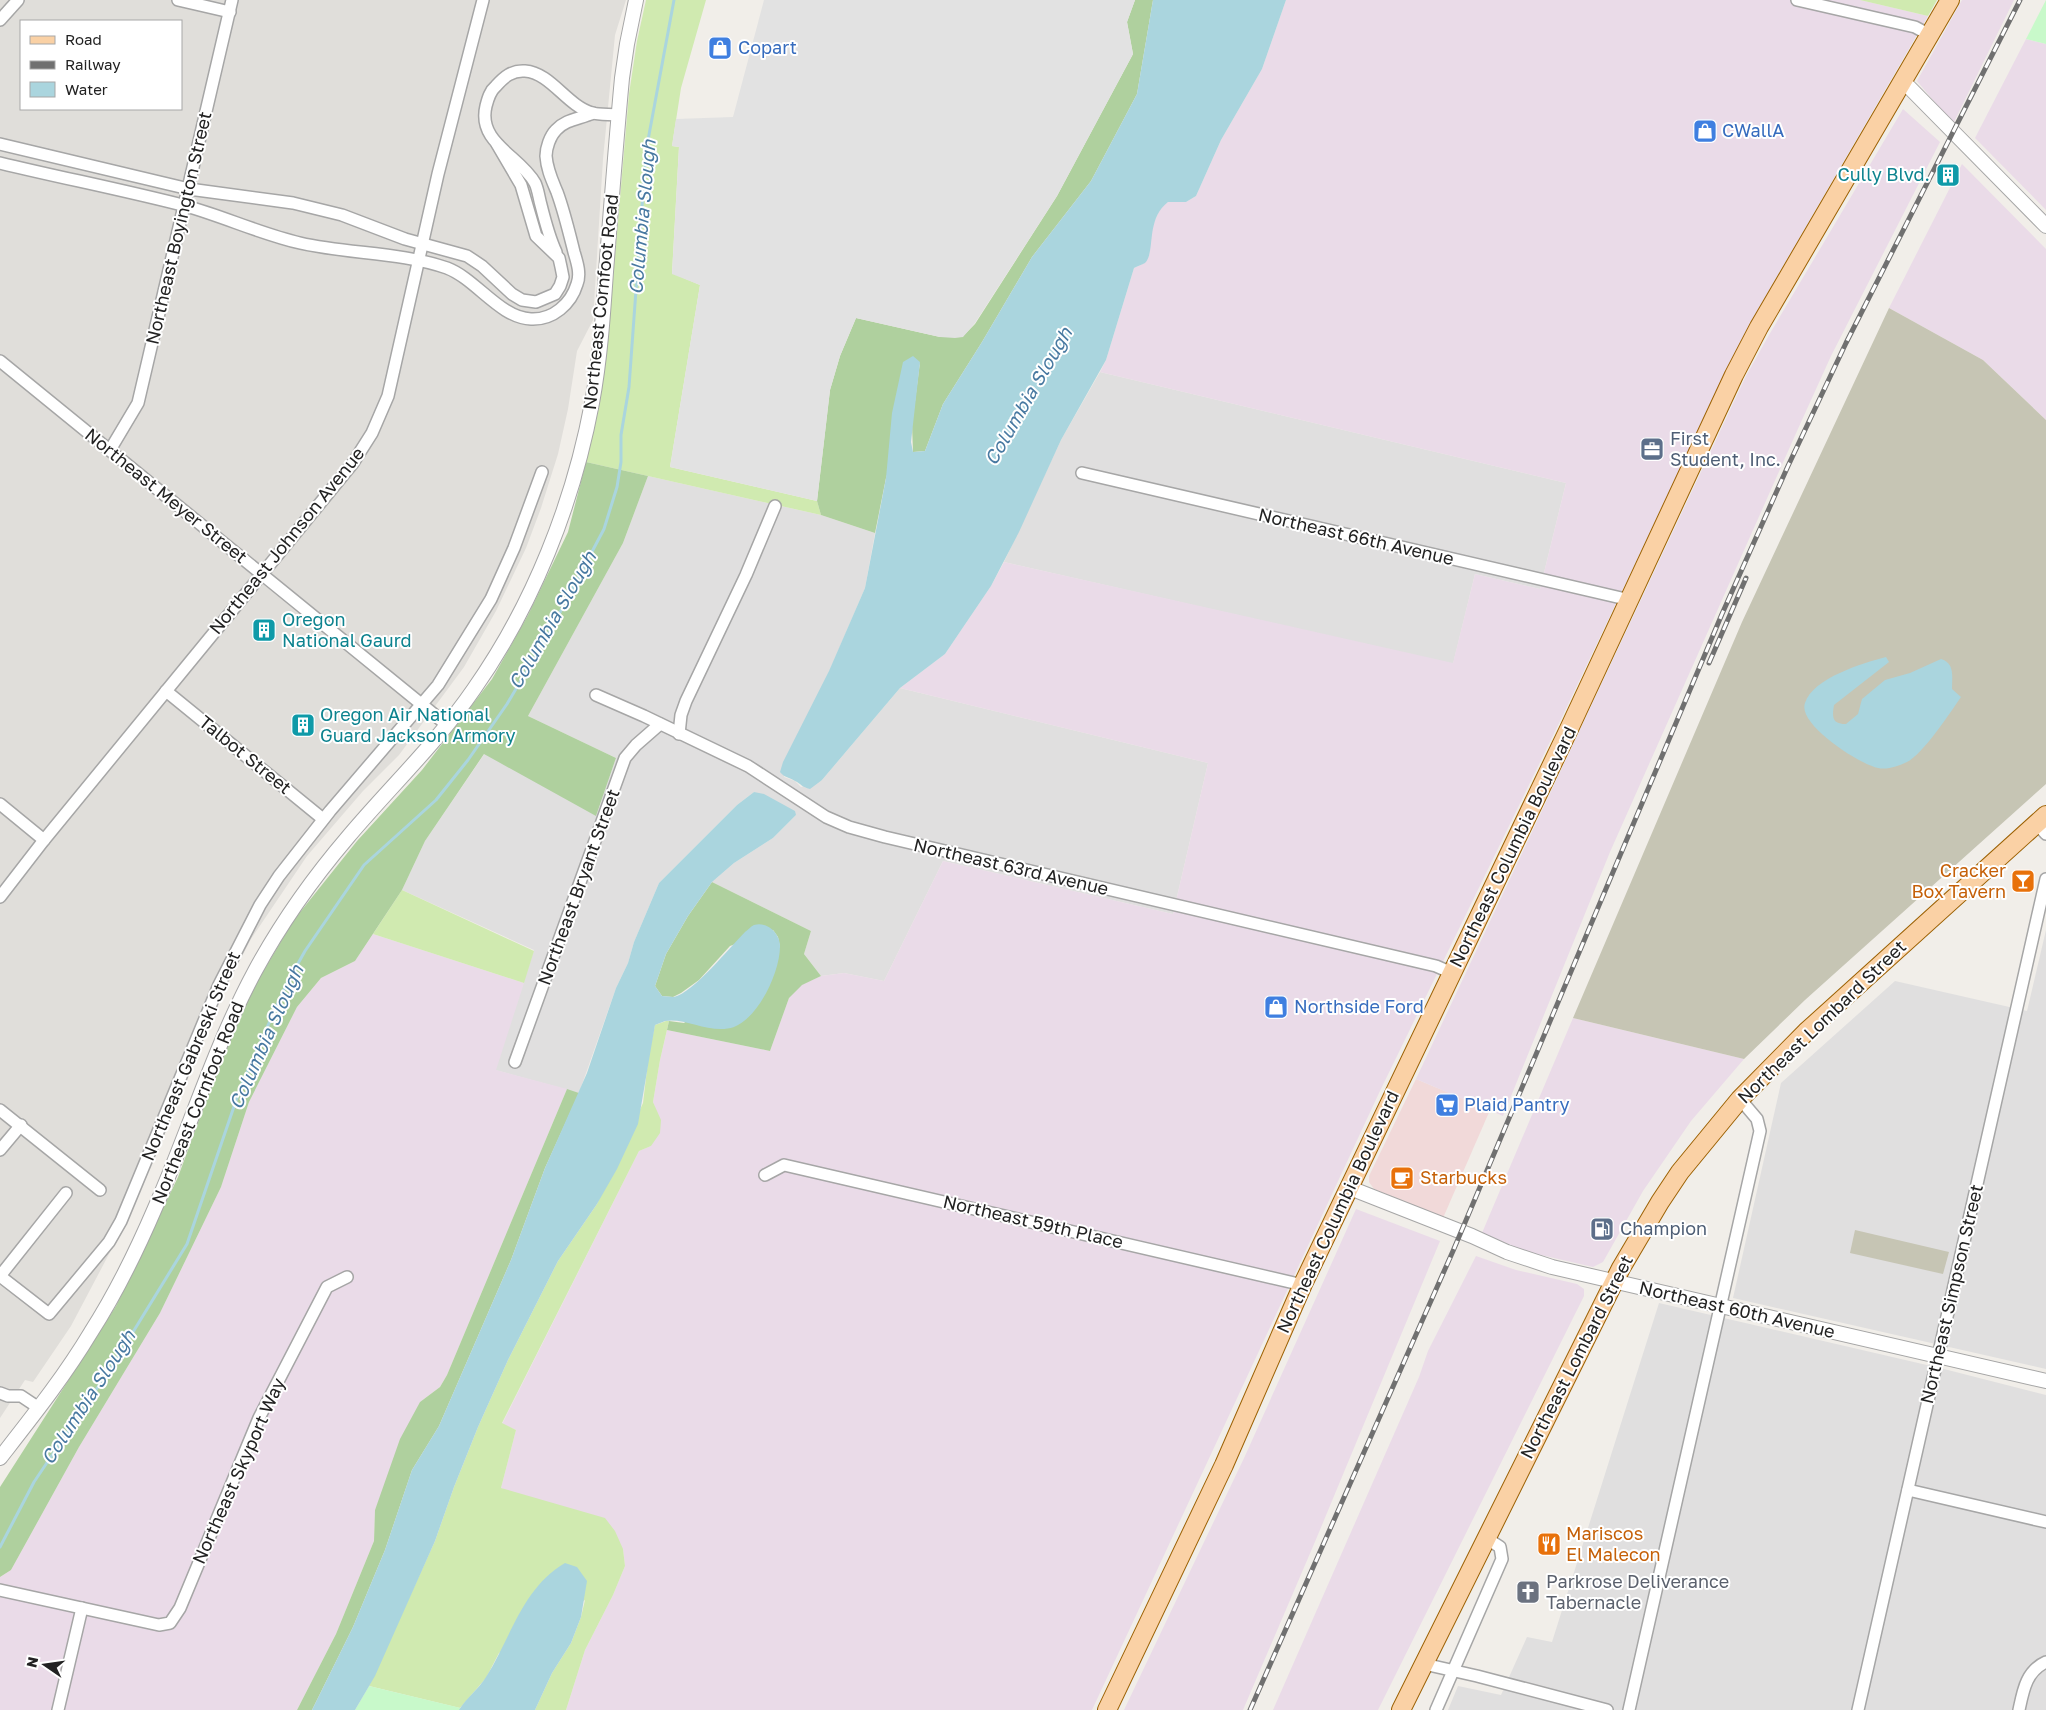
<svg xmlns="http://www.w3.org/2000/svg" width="2046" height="1710" font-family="'Golos Text',sans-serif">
  <rect width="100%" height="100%" fill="#f1eee9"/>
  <!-- residential -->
  <g fill="#e0dfdf">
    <path d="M1100,372L1566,483L1540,589L1475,574L1453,664L1004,562L1061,440Z"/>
    <path d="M648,476L821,515L875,533L865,588L784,777L795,781L801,787L822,780L900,688L1208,763L1173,914L943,861L884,981L844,973L821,976L804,954L811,931L712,882L734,863L773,838L796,815L754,792L737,805L659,883L634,942L628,963L616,988L579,1093L495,1070L534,950L402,890L425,841L485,753L596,815L616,758L528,716L623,543Z"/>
    <path d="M2046,930V1369L1733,1298L1781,1083L1895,981L2027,1011Z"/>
    <path d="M1659,1303L1944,1369L2046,1395V1710H1448L1458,1686L1501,1695L1527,1637L1552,1642Z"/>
  </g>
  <!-- commercial -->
  <path fill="#f1d9d9" d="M1416,1079L1490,1110L1443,1218L1374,1189L1369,1182V1176Z"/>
  <!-- industrial -->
  <g fill="#eadbe8">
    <path d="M1286,0H1860L1928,16L1754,316L1737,349L1562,717L1379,1093L1092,1710H566L585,1650L613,1595L625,1566L623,1549L501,1488L516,1430L502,1424L639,1151L651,1146L656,1110L653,1102L660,1060L667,1030L770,1051L789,998L801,985L821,976L844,973L884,981L943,861L1173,914L1208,763L900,688L945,654L991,586L1004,562L1453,663L1475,574L1540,589L1566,483L1100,372L1106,360L1134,268L1144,263L1149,256L1151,229L1161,207L1168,202H1186L1196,196L1221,140L1262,69Z"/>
    <path d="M1962,0H2014L1953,124L1917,81Z"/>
    <path d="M2026,39L2046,44V210L1975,138Z"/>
    <path d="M1903,109L1940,142L1831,356L1797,431L1610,852L1503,1116L1416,1079L1746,376L1769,335Z"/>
    <path d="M1962,164L2046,249V420L1983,360L1889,308Z"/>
    <path d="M373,934L524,983L496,1070L567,1089L447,1375L440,1387L420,1402L375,1510L374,1541L336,1634L297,1710H0V1577L11,1570L79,1447L160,1313L221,1187L249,1102L297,1007L321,978L355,961Z"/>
    <path d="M1573,1018L1744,1059L1691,1121L1643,1191L1603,1262L1593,1267L1528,1252L1482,1233Z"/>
    <path d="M1356,1209L1440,1241L1317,1537L1243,1710H1124L1245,1456Z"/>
    <path d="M1476,1256L1516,1270L1577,1284L1584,1289V1296L1378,1710H1273L1419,1377L1428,1351Z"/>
  </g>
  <!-- airport -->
  <path fill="#e0deda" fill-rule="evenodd" d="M0,0H626L615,35L603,159L593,320L577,351L568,409L558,454L541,508L526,548L496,611L464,667L399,755L363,791L307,856L251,939L217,1004L128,1218L71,1326L33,1382L25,1380L0,1418ZM21,21H181V109H21Z"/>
  <!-- construction -->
  <g fill="#c6c5b4">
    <path d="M1889,308L1983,360L2046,420V784L1805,1000L1744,1059L1573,1018L1742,622Z"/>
    <path d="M1855,1230L1949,1252L1943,1274L1850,1253Z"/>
  </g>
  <!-- grass -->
  <g fill="#d0eab0">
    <path d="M646,0H706L681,88L672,146L679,147L672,273L700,285L670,467L817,501L821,515L586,462L598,412L606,360L629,94L637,41Z"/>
    <path d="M1860,0H1937L1928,16Z"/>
    <path d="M402,890L534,951L524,983L373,934Z"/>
    <path d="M666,1021H669L660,1060L653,1102L661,1120L660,1133L651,1146L639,1151L502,1423L516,1430L501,1488L605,1518L615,1531L623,1549L625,1566L613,1595L585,1650L566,1710H535L552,1673L571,1643L581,1617L585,1600L499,1653L486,1678L460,1708L369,1686L435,1541L454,1487L478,1427L508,1360L558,1261L597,1204L643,1103L649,1053L655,1025Z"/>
  </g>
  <!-- forest -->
  <g fill="#afd09e">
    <path d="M1135,0H1153L1137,94L1091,181L1032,257L982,342L943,404L925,451L913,452L912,425L920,362L886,478L875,533L821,515L817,501L830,390L840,356L856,318L940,337L963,336L975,324L1057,196L1133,54L1127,22Z"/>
    <path d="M586,462L648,476L623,543L528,716L616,758L596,816L484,754L425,841L402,890L355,961L321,978L297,1007L249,1102L221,1187L160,1313L79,1447L11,1570L0,1577V1487L116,1306L178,1177L217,1071L251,992L293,921L357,841L422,770L492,679L528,615L568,532Z"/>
    <path d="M712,882L811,931L804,954L821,976L802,985L789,998L770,1051L667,1030L669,1021L684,1023L780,947L778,937L773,930L730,946L699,980L681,993L673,997L662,996L655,986L666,954L688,916Z"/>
    <path d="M567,1089L579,1093L545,1168L511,1260L439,1426L412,1470L385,1550L353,1627L312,1710H297L336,1634L374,1541L375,1510L400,1439L420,1402L440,1387L447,1375Z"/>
  </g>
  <!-- park -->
  <g fill="#c8f9ca">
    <path d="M2046,0V44L2026,39Z"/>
    <path d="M369,1686L469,1710H355Z"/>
  </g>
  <!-- parking -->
  <path fill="#e2e2e2" d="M764,0H1135L1127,22L1133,54L1057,196L975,323L963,337L955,338L940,337L856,318L840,356L830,390L817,501L670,467L700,285L672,274L679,147L672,146L676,119L733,117Z"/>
  <!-- water -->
  <g fill="#aad5de">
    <path d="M1153,0H1286L1262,69L1221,140L1196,196L1186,202H1168C1145,220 1156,252 1145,263C1142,265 1137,266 1134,268L1106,360L1061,440L1019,532L991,586L945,654L900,688L822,780L810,789C802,787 801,784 795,781C789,777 785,778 780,772L783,762L829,671L865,588L886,478L892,413L903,362L913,356L920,362L911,442L913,452L925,451L943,404L982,342L1032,257L1091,181L1137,94Z"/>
    <path d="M1886,657L1889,662L1834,705C1832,717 1832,724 1846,724L1858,714L1862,699L1885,680L1910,673L1941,659C1955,663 1952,677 1952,689L1961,697C1950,713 1923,754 1907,762C1898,766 1888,770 1878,768C1859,764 1797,724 1805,703C1813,678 1863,663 1886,657Z"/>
    <path d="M754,792L764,794L795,811L796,815L773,838L734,863L712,882L688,916L666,954L655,986L662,996C665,996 670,997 674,997C693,993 730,947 745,932C748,930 751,926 754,925C768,921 780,934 780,946C780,972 759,1017 734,1027C711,1035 685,1017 665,1021C662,1022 658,1024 655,1025L638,1124L617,1169L597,1204L558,1261L508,1360L478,1427L454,1487L435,1541L375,1676L355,1710H312L353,1627L385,1550L412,1470L439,1426L511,1260L545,1168L587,1073L616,988L628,963L634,942L659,883L737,805Z"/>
    <path d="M565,1563L577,1567L587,1581L581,1617L571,1643L552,1673L535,1710H459C466,1698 479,1689 486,1677C511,1638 522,1588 565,1563Z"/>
  </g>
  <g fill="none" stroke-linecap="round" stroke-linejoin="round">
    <!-- stream -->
    <path stroke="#aad5de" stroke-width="3" d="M0,1547L34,1482L114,1363L187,1244L241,1086L286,985L305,951L364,865L436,800L468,760L507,704L548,635L604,529L617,487L621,462V435L629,387L646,151L674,0"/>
    <!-- minor casing -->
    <g stroke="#a6a6a6" stroke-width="14">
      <g id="minor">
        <path d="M178,0L230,12"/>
        <path d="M1797,0L1915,27L1930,35"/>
        <path d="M0,20L18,0"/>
        <path d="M0,144L189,189L293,203L342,215L405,239L467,256L482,266L512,294L522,300L536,302L555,294L560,286L563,277L561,267L559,258L536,236L521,185L497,144"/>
        <path d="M0,163C62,178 124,190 186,206C225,217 261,234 300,243C348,254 401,252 447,268C476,279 500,318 531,319C553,320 571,304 577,284C581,274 577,262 574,252C569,232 564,211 557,192C552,180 547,170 546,156C546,148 550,136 556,130C566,119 580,119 593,113"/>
        <path d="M556,252C549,237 545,221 541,205C539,198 538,189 535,183C520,156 477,143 486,106C488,98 490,91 496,86C504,77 512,70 525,71C551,73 566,105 592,113C600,115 610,114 619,115"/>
        <path d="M0,361L447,725"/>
        <path d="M110,450L138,403L232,0"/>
        <path d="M1082,473L1630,600"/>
        <path d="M166,691L323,819"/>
        <path d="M596,695L644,716L748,766L826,817L849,827L885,837L1436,966L1452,973"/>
        <path d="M679,734L681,715L686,701L746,575L775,506"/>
        <path d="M0,804L44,840"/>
        <path d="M2037,824L2046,834"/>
        <path d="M0,897L44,840L353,463L372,433L388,396L438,174L483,0"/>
        <path d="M515,1062L625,758L636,745L660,724"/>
        <path d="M0,1110L100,1190"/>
        <path d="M0,1150L21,1125"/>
        <path d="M765,1175L784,1165L1303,1285"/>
        <path d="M0,1276L49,1314L109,1242L121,1221L219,985L260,905L279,876L330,811L438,685L491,599L514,548L542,472"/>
        <path d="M0,1276L66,1193"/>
        <path d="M0,1393L8,1396H21L39,1408"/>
        <path d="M1908,1490L2046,1522"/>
        <path d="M0,1590L159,1625L170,1623L180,1608L259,1418L327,1287L347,1277"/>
        <path d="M1424,1664L1477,1676L1607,1710"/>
        <path d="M58,1710L82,1608"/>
        <path d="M1436,1710L1502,1559L1500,1547L1486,1538"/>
        <path d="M1629,1710L1760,1131L1757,1119L1740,1099"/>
        <path d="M1858,1710L2046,879"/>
        <path d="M2019,1710C2023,1691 2026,1671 2046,1662"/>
      </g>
    </g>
    <!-- tertiary casing -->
    <g stroke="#a6a6a6" stroke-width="16">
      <g id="tertiary">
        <path d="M1903,81L2046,226"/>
        <path d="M1350,1188L1472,1236L1507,1252L1552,1267L2046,1381"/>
        <path d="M0,1458C32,1417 64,1377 91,1332C116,1293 137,1250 155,1208C190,1129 214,1047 255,971C281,923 313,878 348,837C390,787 437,743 474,689C533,605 573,504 592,403C600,360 603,316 606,272C611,207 616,142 622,78L627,44L636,0"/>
      </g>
    </g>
    <!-- primary casing -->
    <g stroke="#9c6103" stroke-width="20">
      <g id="primary">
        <path d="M1107,1710L1224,1465L1303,1284L1569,729L1734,375L1759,327L1950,0"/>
        <path d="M1401,1710L1621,1268L1660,1202L1680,1172L1740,1099L1806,1032L2046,815"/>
      </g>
    </g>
    <!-- minor -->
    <use href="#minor" stroke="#fff" stroke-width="11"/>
    <!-- tertiary -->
    <use href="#tertiary" stroke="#fff" stroke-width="14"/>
    <!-- primary -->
    <use href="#primary" stroke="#fad1a5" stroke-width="18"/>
    <!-- rail casing -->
    <g stroke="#707070" stroke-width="5">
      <g id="rail">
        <path d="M1709,663L1746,578"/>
        <path d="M1250,1710L1453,1251L1722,614L1788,466L1846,343L2020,0"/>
      </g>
    </g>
    <!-- rail -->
    <use href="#rail" stroke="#fff" stroke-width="3" stroke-dasharray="9" stroke-linecap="butt"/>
  </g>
  <!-- icons -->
  <defs>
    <g id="shop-square" transform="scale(1.25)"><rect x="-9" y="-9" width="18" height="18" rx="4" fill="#3f7fe0" stroke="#fff"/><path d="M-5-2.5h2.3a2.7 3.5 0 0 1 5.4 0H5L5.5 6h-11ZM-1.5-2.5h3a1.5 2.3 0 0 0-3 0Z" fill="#fff"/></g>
    <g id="building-square" transform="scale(1.25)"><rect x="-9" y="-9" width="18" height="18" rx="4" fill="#0f9aa8" stroke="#fff"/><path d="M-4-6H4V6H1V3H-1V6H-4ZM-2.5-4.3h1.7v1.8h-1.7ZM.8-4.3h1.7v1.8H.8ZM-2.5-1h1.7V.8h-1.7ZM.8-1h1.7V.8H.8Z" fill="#fff"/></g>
    <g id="office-square" transform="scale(1.25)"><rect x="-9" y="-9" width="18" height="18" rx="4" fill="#5c6f8a" stroke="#fff"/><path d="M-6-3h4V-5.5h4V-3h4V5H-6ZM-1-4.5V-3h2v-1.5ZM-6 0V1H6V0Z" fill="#fff"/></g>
    <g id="bar-square" transform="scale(1.25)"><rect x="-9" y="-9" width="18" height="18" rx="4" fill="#e8710a" stroke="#fff"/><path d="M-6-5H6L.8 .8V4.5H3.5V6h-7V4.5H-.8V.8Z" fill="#fff"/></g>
    <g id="supermarket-square" transform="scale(1.25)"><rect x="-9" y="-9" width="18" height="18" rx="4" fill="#3f7fe0" stroke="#fff"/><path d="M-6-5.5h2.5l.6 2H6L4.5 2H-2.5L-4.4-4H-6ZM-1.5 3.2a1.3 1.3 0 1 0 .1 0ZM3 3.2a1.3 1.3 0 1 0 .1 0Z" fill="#fff"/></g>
    <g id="cafe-square" transform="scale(1.25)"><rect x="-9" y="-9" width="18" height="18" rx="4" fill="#e8710a" stroke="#fff"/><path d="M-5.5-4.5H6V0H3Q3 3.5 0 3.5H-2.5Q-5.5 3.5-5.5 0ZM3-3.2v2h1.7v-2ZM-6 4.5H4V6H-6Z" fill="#fff"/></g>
    <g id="fuel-square" transform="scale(1.25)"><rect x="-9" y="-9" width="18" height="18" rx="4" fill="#5c6f8a" stroke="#fff"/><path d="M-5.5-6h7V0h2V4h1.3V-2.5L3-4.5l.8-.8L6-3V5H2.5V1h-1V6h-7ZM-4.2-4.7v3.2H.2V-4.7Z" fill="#fff"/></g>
    <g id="restaurant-square" transform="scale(1.25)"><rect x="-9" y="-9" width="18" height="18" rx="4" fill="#e8710a" stroke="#fff"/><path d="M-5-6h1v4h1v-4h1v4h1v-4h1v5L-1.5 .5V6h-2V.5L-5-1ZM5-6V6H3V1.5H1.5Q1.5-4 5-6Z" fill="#fff"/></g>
    <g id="church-square" transform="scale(1.25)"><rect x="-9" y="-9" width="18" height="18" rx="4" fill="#6b7280" stroke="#fff"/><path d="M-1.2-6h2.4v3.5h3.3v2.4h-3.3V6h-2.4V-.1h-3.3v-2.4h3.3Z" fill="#fff"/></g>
  </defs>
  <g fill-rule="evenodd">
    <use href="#shop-square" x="720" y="48"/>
    <use href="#shop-square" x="1705" y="131"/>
    <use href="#building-square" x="1948" y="175"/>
    <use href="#office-square" x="1652" y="449"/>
    <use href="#building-square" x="264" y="630"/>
    <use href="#building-square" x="303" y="725"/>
    <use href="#bar-square" x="2023" y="881"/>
    <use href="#shop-square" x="1276" y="1007"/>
    <use href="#supermarket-square" x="1447" y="1105"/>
    <use href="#cafe-square" x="1402" y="1178"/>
    <use href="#fuel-square" x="1602" y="1229"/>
    <use href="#restaurant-square" x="1549" y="1544"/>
    <use href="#church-square" x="1528" y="1592"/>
  </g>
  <g text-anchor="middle" stroke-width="4" stroke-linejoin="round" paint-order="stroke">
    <!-- shop labels -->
    <g font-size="18" fill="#366cbe" stroke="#fff" text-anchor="start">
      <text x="738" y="54">Copart</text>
      <text x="1722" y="137">CWallA</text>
      <text x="1294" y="1013">Northside Ford</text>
      <text x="1464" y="1111">Plaid Pantry</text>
    </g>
    <!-- culture labels -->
    <g font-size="18" fill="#0d838f" stroke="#fff" text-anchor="start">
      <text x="1930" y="181" text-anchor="end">Cully Blvd.</text>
      <text x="282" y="626">Oregon<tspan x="282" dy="21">National Gaurd</tspan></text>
      <text x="320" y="721">Oregon Air National<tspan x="320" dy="21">Guard Jackson Armory</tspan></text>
    </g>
    <!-- street labels -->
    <g font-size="18" fill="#222" stroke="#fff">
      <text transform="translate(179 228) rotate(-77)" y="6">Northeast Boyington Street</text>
      <text transform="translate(601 302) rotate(-84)" y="6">Northeast Cornfoot Road</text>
      <text transform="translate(166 496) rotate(39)" y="6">Northeast Meyer Street</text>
      <text transform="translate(1356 537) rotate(13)" y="6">Northeast 66th Avenue</text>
      <text transform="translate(287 541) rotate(-51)" y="6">Northeast Johnson Avenue</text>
      <text transform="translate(245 755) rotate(39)" y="6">Talbot Street</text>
      <text transform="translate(1513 847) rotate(-64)" y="6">Northeast Columbia Boulevard</text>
      <text transform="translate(1011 867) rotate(13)" y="6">Northeast 63rd Avenue</text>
      <text transform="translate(579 887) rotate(-70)" y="6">Northeast Bryant Street</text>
      <text transform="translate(1822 1022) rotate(-44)" y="6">Northeast Lombard Street</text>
      <text transform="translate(191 1056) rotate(-67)" y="6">Northeast Gabreski Street</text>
      <text transform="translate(198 1103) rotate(-68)" y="6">Northeast Cornfoot Road</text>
      <text transform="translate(1338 1212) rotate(-65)" y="6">Northeast Columbia Boulevard</text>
      <text transform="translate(1033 1222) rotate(13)" y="6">Northeast 59th Place</text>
      <text transform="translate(1952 1294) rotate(-77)" y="6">Northeast Simpson Street</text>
      <text transform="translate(1737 1310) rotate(13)" y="6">Northeast 60th Avenue</text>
      <text transform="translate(1577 1357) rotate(-63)" y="6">Northeast Lombard Street</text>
      <text transform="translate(239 1471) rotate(-66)" y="6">Northeast Skyport Way</text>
    </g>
    <!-- service labels -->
    <g font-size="18" fill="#4e5e75" stroke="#fff" text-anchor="start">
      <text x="1670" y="445">First<tspan x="1670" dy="21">Student, Inc.</tspan></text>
      <text x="1620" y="1235">Champion</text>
    </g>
    <!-- food labels -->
    <g font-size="18" fill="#c56008" stroke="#fff" text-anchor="start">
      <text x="2006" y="877" text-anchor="end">Cracker<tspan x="2006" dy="21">Box Tavern</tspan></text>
      <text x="1420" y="1184">Starbucks</text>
      <text x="1566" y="1540">Mariscos<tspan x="1566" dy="21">El Malecon</tspan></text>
    </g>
    <!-- worship labels -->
    <g font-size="18" fill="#5b616d" stroke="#fff" text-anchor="start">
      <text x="1546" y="1588">Parkrose Deliverance<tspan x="1546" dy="21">Tabernacle</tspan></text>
    </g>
    <!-- water labels -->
    <g font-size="19" font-style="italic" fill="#4879a1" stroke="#fff">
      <text transform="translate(642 217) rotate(-85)" y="7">Columbia Slough</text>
      <text transform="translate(1028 396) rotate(-60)" y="7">Columbia Slough</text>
      <text transform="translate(552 620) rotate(-60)" y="7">Columbia Slough</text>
      <text transform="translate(266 1037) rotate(-66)" y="7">Columbia Slough</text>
      <text transform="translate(88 1397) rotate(-57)" y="7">Columbia Slough</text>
    </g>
  </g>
  <!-- legend -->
  <rect x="20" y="20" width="162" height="90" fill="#ffffff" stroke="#a7a7a7"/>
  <rect x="30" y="36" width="25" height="8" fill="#fad1a5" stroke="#a7a7a7"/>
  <text x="65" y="45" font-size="15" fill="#222222">Road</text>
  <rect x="30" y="61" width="25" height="8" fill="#707070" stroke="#a7a7a7"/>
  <text x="65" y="70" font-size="15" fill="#222222">Railway</text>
  <rect x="30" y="82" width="25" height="15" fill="#aad5de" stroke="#a7a7a7"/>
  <text x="65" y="95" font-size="15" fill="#222222">Water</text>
  <!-- north arrow -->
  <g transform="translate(45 1665) rotate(283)" stroke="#ffffff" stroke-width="4" paint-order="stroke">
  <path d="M0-4L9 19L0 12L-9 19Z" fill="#222222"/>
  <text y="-8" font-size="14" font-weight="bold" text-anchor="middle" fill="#222222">N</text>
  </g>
</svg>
